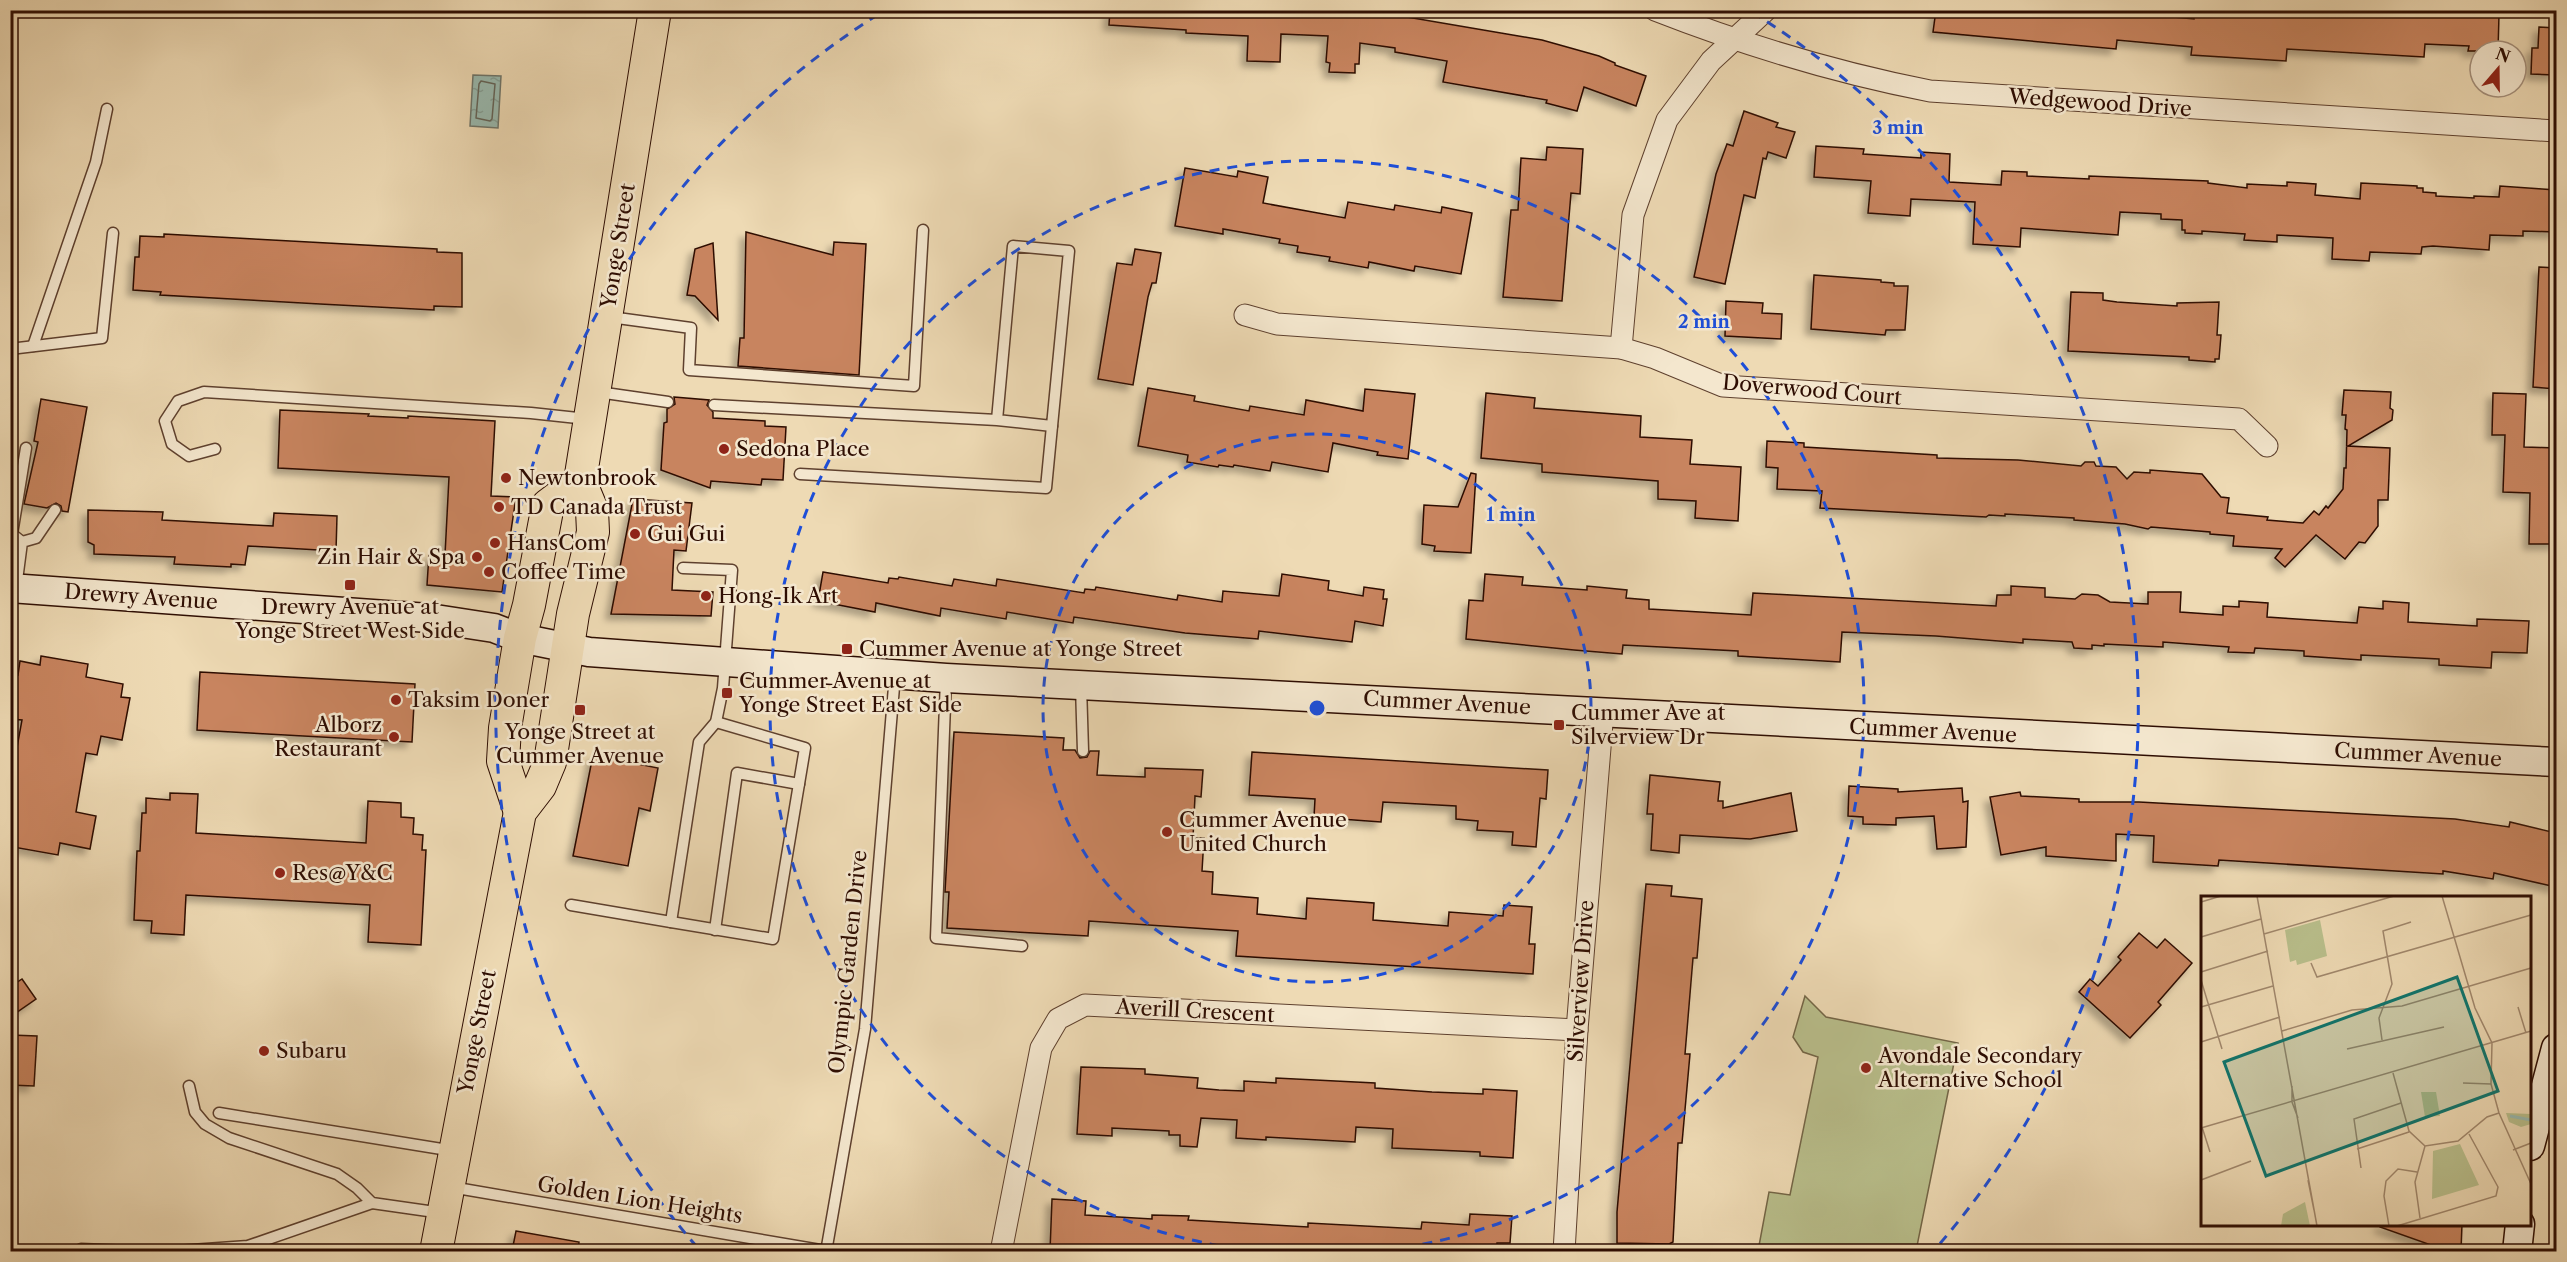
<svg xmlns="http://www.w3.org/2000/svg" width="2567" height="1262" font-family="'Libre Caslon Text',serif">
  <defs>
    <pattern id="water-ripples" width="26" height="14" patternUnits="userSpaceOnUse" patternTransform="scale(1.5)"><rect width="26" height="14" fill="#99bab0"/><path d="M2 4q2-2 4 0t4 0M15 11q2-2 4 0t4 0" fill="none" stroke="#849f96"/></pattern>
    <filter id="shadow"><feDropShadow dx="-5.5" dy="5.5" stdDeviation="3" flood-color="#0004"/></filter>
  </defs>
  <rect width="100%" height="100%" fill="#eedab4"/>
  <filter id="stains"><feTurbulence type="fractalNoise" baseFrequency=".00333" numOctaves="4"/><feColorMatrix values="0 0 0 0 .2 0 0 0 0 .09 0 0 0 0 .02 0 0 0 .5 -.17"/></filter>
  <radialGradient id="worn" r=".72"><stop offset=".6" stop-color="#630" stop-opacity="0"/><stop offset="1" stop-color="#630" stop-opacity=".3"/></radialGradient>
  <!-- garden -->
  <path fill="#b9bf8c" stroke="#746647" stroke-width="1.5" d="M1805,996L1826,1017L1958,1043L1916,1251H1758L1769,1192L1790,1195L1818,1057L1803,1052L1793,1037Z"/>
  <!-- water -->
  <path fill="url(#water-ripples)" stroke="#6e756a" stroke-width="1.5" d="M473,75L501,76L498,128L470,126Z"/>
  <g fill="none" stroke-linecap="round" stroke-linejoin="round">
    <!-- shore -->
    <path stroke="#646459" stroke-width="1.5" d="M481,81L495,84L492,119L490,121L476,118L479,84Z"/>
  </g>
  <!-- building -->
  <g fill="#c8845e" stroke="#2e0d02" stroke-width="1.5" filter="url(#shadow)">
    <path d="M1110,10H1366L1542,40L1599,56L1615,63V65L1646,76L1636,106L1584,87L1577,111L1546,103L1547,100L1443,82L1447,61L1395,52V48L1360,43L1359,64H1355V73L1329,72L1330,63L1326,62L1328,36L1281,34L1280,62L1247,61L1248,36L1186,33V30L1109,25Z"/>
    <path d="M1936,10H2012L2086,16V10H2153V15L2194,19V10H2496V15H2499L2498,51H2468L2469,46L2425,44L2424,57L2287,49L2286,61L2191,55L2192,47L2117,40L2116,49L1933,32Z"/>
    <path d="M2539,27L2556,28V75L2531,74L2532,48H2538Z"/>
    <path d="M1744,111L1778,123L1776,127L1795,132L1786,158L1768,152L1766,159L1763,158L1755,198L1744,195L1725,284L1694,277L1716,174L1727,144L1733,146Z"/>
    <path d="M1816,146L1864,149L1863,154L1921,158V152L1950,154L1949,182L2001,185L2002,171L2027,172V176L2068,178L2089,179V176L2208,181V183L2247,188V184L2287,186V182L2316,184L2315,195L2360,199L2361,183L2417,186V188H2423V192L2436,193V196L2474,198V196L2499,197L2500,186L2556,190V232L2523,231V236L2490,235L2489,250L2433,246L2422,247L2421,254L2370,252L2369,261L2332,259L2333,238L2277,235V242L2244,240L2245,234L2202,231V234L2185,233V230H2182V220L2161,219V214L2120,212L2118,235L2021,228L2020,247L1973,244L1975,202L1911,199L1910,216L1868,213L1871,181L1814,177Z"/>
    <path d="M1547,147L1583,149L1580,194L1571,193L1562,301L1503,297L1511,210H1518L1521,158L1546,160Z"/>
    <path d="M1185,168L1237,177L1238,171L1268,177L1263,203L1345,218L1348,202L1394,210L1395,205L1441,213L1442,207L1472,213L1461,274L1415,266L1414,271L1369,262L1368,268L1329,261L1330,257L1297,252L1298,246L1279,243L1280,239L1223,229V234L1175,226Z"/>
    <path d="M746,232L833,255L834,242L866,244L859,375L738,366L740,338H744Z"/>
    <path d="M164,234L437,249V252L462,253V307L434,306V310L320,304L160,295L161,292L133,290L135,257H139L140,236L164,237Z"/>
    <path d="M713,243L718,320L695,296L687,295L695,249Z"/>
    <path d="M1135,249L1161,253L1156,283H1152L1148,297L1133,385L1098,379L1117,263L1132,265Z"/>
    <path d="M2539,267L2556,268V389L2533,387Z"/>
    <path d="M1814,275L1881,280V282L1894,283V286H1908L1905,330H1886L1885,335L1811,329Z"/>
    <path d="M2071,292L2103,293V300L2117,302L2177,306V303L2219,302L2217,335H2221L2219,359H2215V362L2189,360V357L2068,351Z"/>
    <path d="M1726,301L1763,303L1762,313L1782,314L1781,339L1725,336Z"/>
    <path d="M1148,388L1195,396L1194,401L1249,411L1250,406L1304,415L1306,400L1363,411L1365,389L1415,394L1408,459L1377,455L1378,452L1333,443L1328,472L1272,462L1270,471L1234,465L1233,467L1219,465L1218,467L1187,462L1188,455L1138,446Z"/>
    <path d="M2344,390L2391,392L2390,408L2393,410L2392,420L2348,446L2390,448L2388,500H2378V526L2365,543L2359,542L2345,559L2316,535L2285,567L2275,558L2282,549L2233,546L2234,536L2210,534V532L2151,527L2148,529L2125,524L2074,520V518L2005,514V516L1989,515L1986,517L1820,508L1822,491L1777,489L1778,468L1766,467L1767,441L1804,443V447L1937,455V458L2018,460L2081,466L2085,462H2094L2096,466L2116,467L2127,479L2134,472L2150,473V470L2202,474L2221,497L2229,498L2227,513L2268,517L2267,520L2303,523L2314,511L2319,515L2326,506L2328,508L2343,489L2344,468H2346L2347,430L2345,429L2346,415H2342Z"/>
    <path d="M1486,393L1535,398L1534,408L1641,416L1640,437L1692,440L1690,464L1741,467L1738,521L1695,518L1696,501L1658,499V481L1542,472V464L1481,458Z"/>
    <path d="M2493,393L2526,394L2524,447L2556,448V544H2529L2530,493L2503,492L2505,435H2492Z"/>
    <path d="M674,397L709,400L707,405L713,412V418L765,421V426L786,427L783,480L762,479L761,485L711,481L710,488L661,470L664,423L667,422V409L675,404Z"/>
    <path d="M41,399L87,407L68,512L62,511L61,506L56,503L47,508L24,504L38,442L34,441Z"/>
    <path d="M280,410L369,414L368,416L408,418V416L495,421L491,496L516,497L502,592L427,585L429,554L445,555L449,477L278,468Z"/>
    <path d="M1471,473L1476,474L1471,553L1434,551L1435,546L1422,544L1424,505L1458,507Z"/>
    <path d="M633,499L692,503L686,551L674,550L672,590L713,592L711,616L611,614Z"/>
    <path d="M88,510L163,512L162,520L273,526L274,513L337,516L336,551L248,546L245,565L231,564V567L174,564L175,557L94,554V545L88,542Z"/>
    <path d="M823,572L888,583L889,578L898,579L899,577L952,586L954,579L996,586L997,579L1084,593L1085,589L1095,590L1096,587L1177,600L1178,595L1222,602L1223,591L1279,596L1282,574L1329,581L1328,590L1363,596L1364,587L1384,590L1383,599H1387L1383,626L1355,621L1352,642L1259,631L1258,639L1185,633L1074,617L1073,623L1007,612L1006,619L941,608L940,616L876,603L875,612L818,601Z"/>
    <path d="M1485,574L1523,577L1522,585L1587,590V586L1627,590L1626,598L1649,600V609L1751,615L1753,593L1996,606L1997,595H2011V586L2045,588V597L2075,599L2082,594L2098,595L2110,602L2148,604V592H2181L2180,612L2223,615V606L2239,607V601L2268,603L2267,617L2357,623L2359,607L2383,609V601L2409,603L2408,622L2477,626V619L2529,621L2527,653L2492,652L2491,668L2439,665V659L2361,655V660L2304,656V651L2255,648L2254,653L2228,652L2229,647L2163,642V647L2104,644V646L2092,645V649L2074,648L2072,642L2023,639V643L1936,636L1842,632L1840,662L1738,656V651L1623,645L1622,654L1574,650L1466,639L1469,600L1483,601Z"/>
    <path d="M41,656L88,664L86,677L123,684L121,697L130,698L122,740L101,736L97,755L86,753L76,812L96,816L90,849L60,843L58,855L13,847L15,834H10V786L22,720L10,719V673L18,675L20,661L40,665Z"/>
    <path d="M200,672L415,684L412,742L197,730Z"/>
    <path d="M954,732L1064,738L1063,750H1075L1080,758L1087,757L1090,751H1099L1097,775L1145,777V768L1203,770L1201,797L1195,796L1193,838H1204L1202,871L1213,872L1212,894L1258,898L1257,914L1306,919L1307,898L1374,903L1373,920L1448,926L1449,912L1503,916L1504,905L1532,907L1529,944H1535L1533,974L1236,956L1238,931L1089,921L1088,936L947,928L949,892H945Z"/>
    <path d="M1252,752L1548,770L1546,799L1540,798L1536,847L1512,845L1513,832L1477,830L1478,821L1456,819V806L1383,802L1381,822L1314,817L1315,799L1249,795Z"/>
    <path d="M593,755L658,768L650,811L639,808L628,866L573,856Z"/>
    <path d="M1650,775L1720,782L1718,801H1723V808L1791,793L1797,831L1750,839L1680,835L1679,853L1651,850L1653,814H1647Z"/>
    <path d="M1849,786L1898,789V792L1962,788L1963,802L1968,801L1966,847L1937,849L1934,816L1896,818V825L1863,824V817L1848,816Z"/>
    <path d="M2020,792L2021,796L2079,799V802H2139L2455,819L2509,827L2510,822L2556,833V887L2494,873L2493,879L2443,871V874L2219,860L2218,866L2153,862L2154,836L2116,834V861L2046,856V847L2001,855L1990,797Z"/>
    <path d="M170,793L198,794L196,833L366,843L368,801L401,803V817L414,818L413,834L423,835L422,850H426L421,945L368,942L370,905L186,895L184,935L151,933L152,921L134,920L137,851H140L142,813H146V798L170,800Z"/>
    <path d="M1646,884L1672,886L1671,896L1702,899L1697,958H1693L1685,1054H1690L1682,1143H1678L1673,1242L1669,1244L1617,1243V1212Z"/>
    <path d="M2139,933L2157,948L2165,939L2192,963L2158,1002L2161,1005L2130,1038L2079,992L2090,979L2098,986L2121,960L2118,957Z"/>
    <path d="M22,979L36,999L10,1017V987Z"/>
    <path d="M10,1035L37,1036L34,1086L10,1085Z"/>
    <path d="M1081,1067L1145,1069V1074L1198,1078L1197,1088L1219,1090L1244,1091V1081L1276,1083V1078L1375,1083V1088L1432,1092L1483,1094V1089L1517,1091L1513,1158L1480,1156V1152L1392,1148L1393,1129L1356,1127L1355,1142L1266,1137V1140L1236,1138L1237,1120L1201,1118L1197,1147L1180,1146V1135H1169V1131L1112,1128V1136L1077,1134Z"/>
    <path d="M1052,1199L1086,1201L1085,1215L1152,1219V1215L1189,1216L1188,1220L1308,1227V1223L1421,1229L1422,1222L1469,1225L1470,1214L1512,1216L1510,1243H1497V1251H1050Z"/>
    <path d="M2380,1224H2462L2461,1251H2431V1245L2380,1227Z"/>
    <path d="M516,1231L579,1242L578,1251H512Z"/>
  </g>
  <g fill="none" stroke-linecap="round" stroke-linejoin="round">
    <!-- lane casing -->
    <g stroke="#5e402e" stroke-width="13">
      <g id="lane">
        <path d="M610,317L691,328L689,370L914,386L923,230"/>
        <path d="M33,346L96,162L107,109"/>
        <path d="M10,349L102,338L113,233"/>
        <path d="M598,392L668,402"/>
        <path d="M714,405L997,420L1013,246L1069,251L1052,426L997,420"/>
        <path d="M215,449L189,456L172,444L165,421L178,401L204,392L531,413L587,419"/>
        <path d="M800,474L1046,488L1052,426"/>
        <path d="M22,542L12,534L26,448"/>
        <path d="M16,588L22,542L36,538L55,510"/>
        <path d="M946,679L936,938L1022,946"/>
        <path d="M1081,686L1083,751"/>
        <path d="M571,905L671,922L699,742L716,722L723,688L732,570L683,568"/>
        <path d="M671,922L773,939L805,748L716,722"/>
        <path d="M715,930L737,773L799,784"/>
        <path d="M189,1086L195,1112L205,1124L229,1138L337,1174L357,1188L372,1203L442,1213"/>
        <path d="M219,1113L454,1151"/>
        <path d="M451,1187L826,1251"/>
        <path d="M81,1249L153,1252"/>
        <path d="M163,1252L248,1246L372,1203"/>
        <path d="M826,1252L865,1029L895,675"/>
      </g>
    </g>
    <!-- street casing -->
    <g stroke="#5e402e" stroke-width="23">
      <g id="street">
        <path d="M1655,10C1747,46 1833,72 1930,91L2556,131"/>
        <path d="M1245,315L1277,324L1621,348L1655,358L1723,386L2239,419L2267,446"/>
        <path d="M1621,348L1633,215L1667,120L1711,61L1766,10"/>
        <path d="M1001,1252L1041,1048L1058,1019L1085,1005L1577,1030"/>
        <path d="M1564,1252L1577,1030L1603,711"/>
      </g>
    </g>
    <!-- secondary casing -->
    <g stroke="#2e0d02" stroke-width="31">
      <g id="secondary">
        <path d="M10,588L429,618L494,628L520,638L589,652L946,678L2556,762"/>
        <path d="M2530,1146L2556,1048"/>
        <path d="M2517,1252L2520,1224"/>
      </g>
    </g>
    <!-- primary casing -->
    <g stroke="#2e0d02" stroke-width="34">
      <g id="primary">
        <path d="M520,812L503,761L505,728L520,638L529,605L548,505L580,481"/>
        <path d="M436,1252L520,812L540,786L550,762L573,614L593,532L592,510L580,481L655,10"/>
      </g>
    </g>
    <!-- lane -->
    <use href="#lane" stroke="#f4e7ce" stroke-width="10"/>
    <!-- street -->
    <use href="#street" stroke="#f4e7ce" stroke-width="21"/>
    <!-- secondary -->
    <use href="#secondary" stroke="#f4e7ce" stroke-width="28"/>
    <!-- primary -->
    <use href="#primary" stroke="#eedab4" stroke-width="32"/>
  </g>
  <!-- distance rings -->
  <g fill="none" stroke="#1d4ed8" stroke-width="3" stroke-dasharray="10 8">
    <circle cx="1317" cy="708" r="274"/>
    <path d="M1255 1251A547 547 0 1 1 1379 1251"/>
    <path d="M697 1247A821 821 0 0 1 882 12M1752 12A821 821 0 0 1 1937 1247"/>
  </g>
  <!-- markers -->
  <g fill="#8f2418" stroke="#f4e7ce" stroke-width="2">
    <circle cx="724" cy="449" r="6"/>
    <circle cx="506" cy="478" r="6"/>
    <circle cx="499" cy="507" r="6"/>
    <circle cx="635" cy="534" r="6"/>
    <circle cx="495" cy="543" r="6"/>
    <circle cx="477" cy="557" r="6"/>
    <circle cx="489" cy="572" r="6"/>
    <rect x="344" y="579" width="12" height="12" rx="3"/>
    <circle cx="706" cy="596" r="6"/>
    <rect x="841" y="643" width="12" height="12" rx="3"/>
    <rect x="721" y="687" width="12" height="12" rx="3"/>
    <circle cx="396" cy="700" r="6"/>
    <rect x="574" y="704" width="12" height="12" rx="3"/>
    <rect x="1553" y="719" width="12" height="12" rx="3"/>
    <circle cx="394" cy="737" r="6"/>
    <circle cx="1167" cy="832" r="6"/>
    <circle cx="280" cy="873" r="6"/>
    <circle cx="264" cy="1051" r="6"/>
    <circle cx="1866" cy="1068" r="6"/>
  </g>
  <g text-anchor="middle" stroke-width="5" stroke-linejoin="round" paint-order="stroke">
    <!-- street labels -->
    <g font-size="21" fill="#2e0d02" stroke="#f4e7ce">
      <text transform="translate(2100 103) rotate(4)" y="7">Wedgewood Drive</text>
      <text transform="translate(618 246) rotate(-81)" y="7">Yonge Street</text>
      <text transform="translate(1812 390) rotate(5)" y="7">Doverwood Court</text>
      <text transform="translate(141 597) rotate(4)" y="7">Drewry Avenue</text>
      <text transform="translate(1447 703) rotate(3)" y="7">Cummer Avenue</text>
      <text transform="translate(1933 731) rotate(3)" y="7">Cummer Avenue</text>
      <text transform="translate(2418 755) rotate(3)" y="7">Cummer Avenue</text>
      <text transform="translate(848 962) rotate(-84)" y="7">Olympic Garden Drive</text>
      <text transform="translate(1581 981) rotate(-86)" y="7">Silverview Drive</text>
      <text transform="translate(1195 1011) rotate(3)" y="7">Averill Crescent</text>
      <text transform="translate(477 1032) rotate(-79)" y="7">Yonge Street</text>
      <text transform="translate(640 1200) rotate(9)" y="7">Golden Lion Heights</text>
    </g>
    <!-- poi labels -->
    <g font-size="21" fill="#2e0d02" stroke="#f4e7ce" text-anchor="start">
      <text x="736" y="456">Sedona Place</text>
      <text x="518" y="485">Newtonbrook</text>
      <text x="511" y="514">TD Canada Trust</text>
      <text x="647" y="541">Gui Gui</text>
      <text x="507" y="550">HansCom</text>
      <text x="465" y="564" text-anchor="end">Zin Hair &amp; Spa</text>
      <text x="501" y="579">Coffee Time</text>
      <text x="718" y="603">Hong-Ik Art</text>
      <text x="350" y="614" text-anchor="middle">Drewry Avenue at<tspan x="350" dy="24">Yonge Street West Side</tspan></text>
      <text x="859" y="656">Cummer Avenue at Yonge Street</text>
      <text x="739" y="688">Cummer Avenue at<tspan x="739" dy="24">Yonge Street East Side</tspan></text>
      <text x="408" y="707">Taksim Doner</text>
      <text x="1571" y="720">Cummer Ave at<tspan x="1571" dy="24">Silverview Dr</tspan></text>
      <text x="382" y="732" text-anchor="end">Alborz<tspan x="382" dy="24">Restaurant</tspan></text>
      <text x="580" y="739" text-anchor="middle">Yonge Street at<tspan x="580" dy="24">Cummer Avenue</tspan></text>
      <text x="1179" y="827">Cummer Avenue<tspan x="1179" dy="24">United Church</tspan></text>
      <text x="292" y="880">Res@Y&amp;C</text>
      <text x="276" y="1058">Subaru</text>
      <text x="1878" y="1063">Avondale Secondary<tspan x="1878" dy="24">Alternative School</tspan></text>
    </g>
  </g>
  <!-- overview -->
  <g transform="translate(2201 896)">
    <rect width="330" height="330" fill="#eedab4"/>
    <path d="M104,306L109,330H80L82,318Z" fill="#b9bf8c"/>
    <path d="M305,217L330,218V228L320,231L308,226Z" fill="#b9bf8c"/>
    <path d="M119,24L126,60L96,69L95,64L89,66L84,34ZM259,248L278,289L231,303L232,255Z" fill="#b9bf8c"/>
    <path d="M220,196H235L239,220L224,221Z" fill="#b9bf8c"/>
    <path fill="none" stroke="#99bab0" stroke-width="3" d="M309,220L330,224"/>
    <path fill="none" stroke="#a1886d" stroke-width="1.5" d="M56,0L116,330M241,0L274,112L291,147L290,188L298,217L330,288M0,6L20,0M63,38L193,0M0,41L60,23M110,67L116,81L330,19M0,76L67,55M0,84L21,153M0,111L72,90M317,111L325,137M81,135L151,114L201,110L330,72M181,144L178,122L191,88L182,35L210,26M0,146L79,121M146,153L243,131M192,177L208,235L224,250L257,245L286,221L298,217M262,187L290,188M91,190V206L97,222M1,231L9,256M0,232L330,135M156,253L208,236M312,254L330,247M160,272L153,223L200,207M0,284L50,265M107,284L113,314M219,322L214,286L224,250M188,330L183,300L185,285L197,273L216,276M196,330L295,300L297,291L268,238"/>
    <path fill="#0f766e" fill-opacity="0.15" stroke="#0f766e" stroke-width="3" d="M256,81L297,195L65,280L23,166Z"/>
    <rect width="330" height="330" fill="none" stroke="#2e0d02" stroke-width="3"/>
  </g>
  <circle cx="1317" cy="708" r="9" fill="#1d4ed8" stroke="#f4e7ce" stroke-width="3"/>
  <g font-size="18" text-anchor="middle" font-weight="bold" fill="#1d4ed8" stroke="#f4e7ce" stroke-width="5" stroke-linejoin="round" paint-order="stroke">
    <text x="1898" y="134">3 min</text>
    <text x="1704" y="328">2 min</text>
    <text x="1511" y="521">1 min</text>
  </g>
  <!-- margin -->
  <rect width="2567" height="1262" fill="none" stroke="#eedab4" stroke-width="36"/>
  <rect x="12" y="12" width="2543" height="1238" fill="none" stroke="#2e0d02" stroke-width="3"/>
  <rect x="18" y="18" width="2531" height="1226" fill="none" stroke="#2e0d02" stroke-width="1.5"/>
  <!-- north arrow -->
  <g transform="translate(2498 69) rotate(20)"><circle r="28" fill="#f4e7ce" stroke="#a5907c" stroke-width="1.5"/>
  <path d="M0-4.5L10 22L0 15L-10 22Z" fill="#8f2418"/>
  <text y="-9" font-size="16" font-weight="bold" text-anchor="middle" fill="#2e0d02">N</text>
  </g>
  <rect width="100%" height="100%" filter="url(#stains)"/>
  <rect width="100%" height="100%" fill="url(#worn)"/>
</svg>
